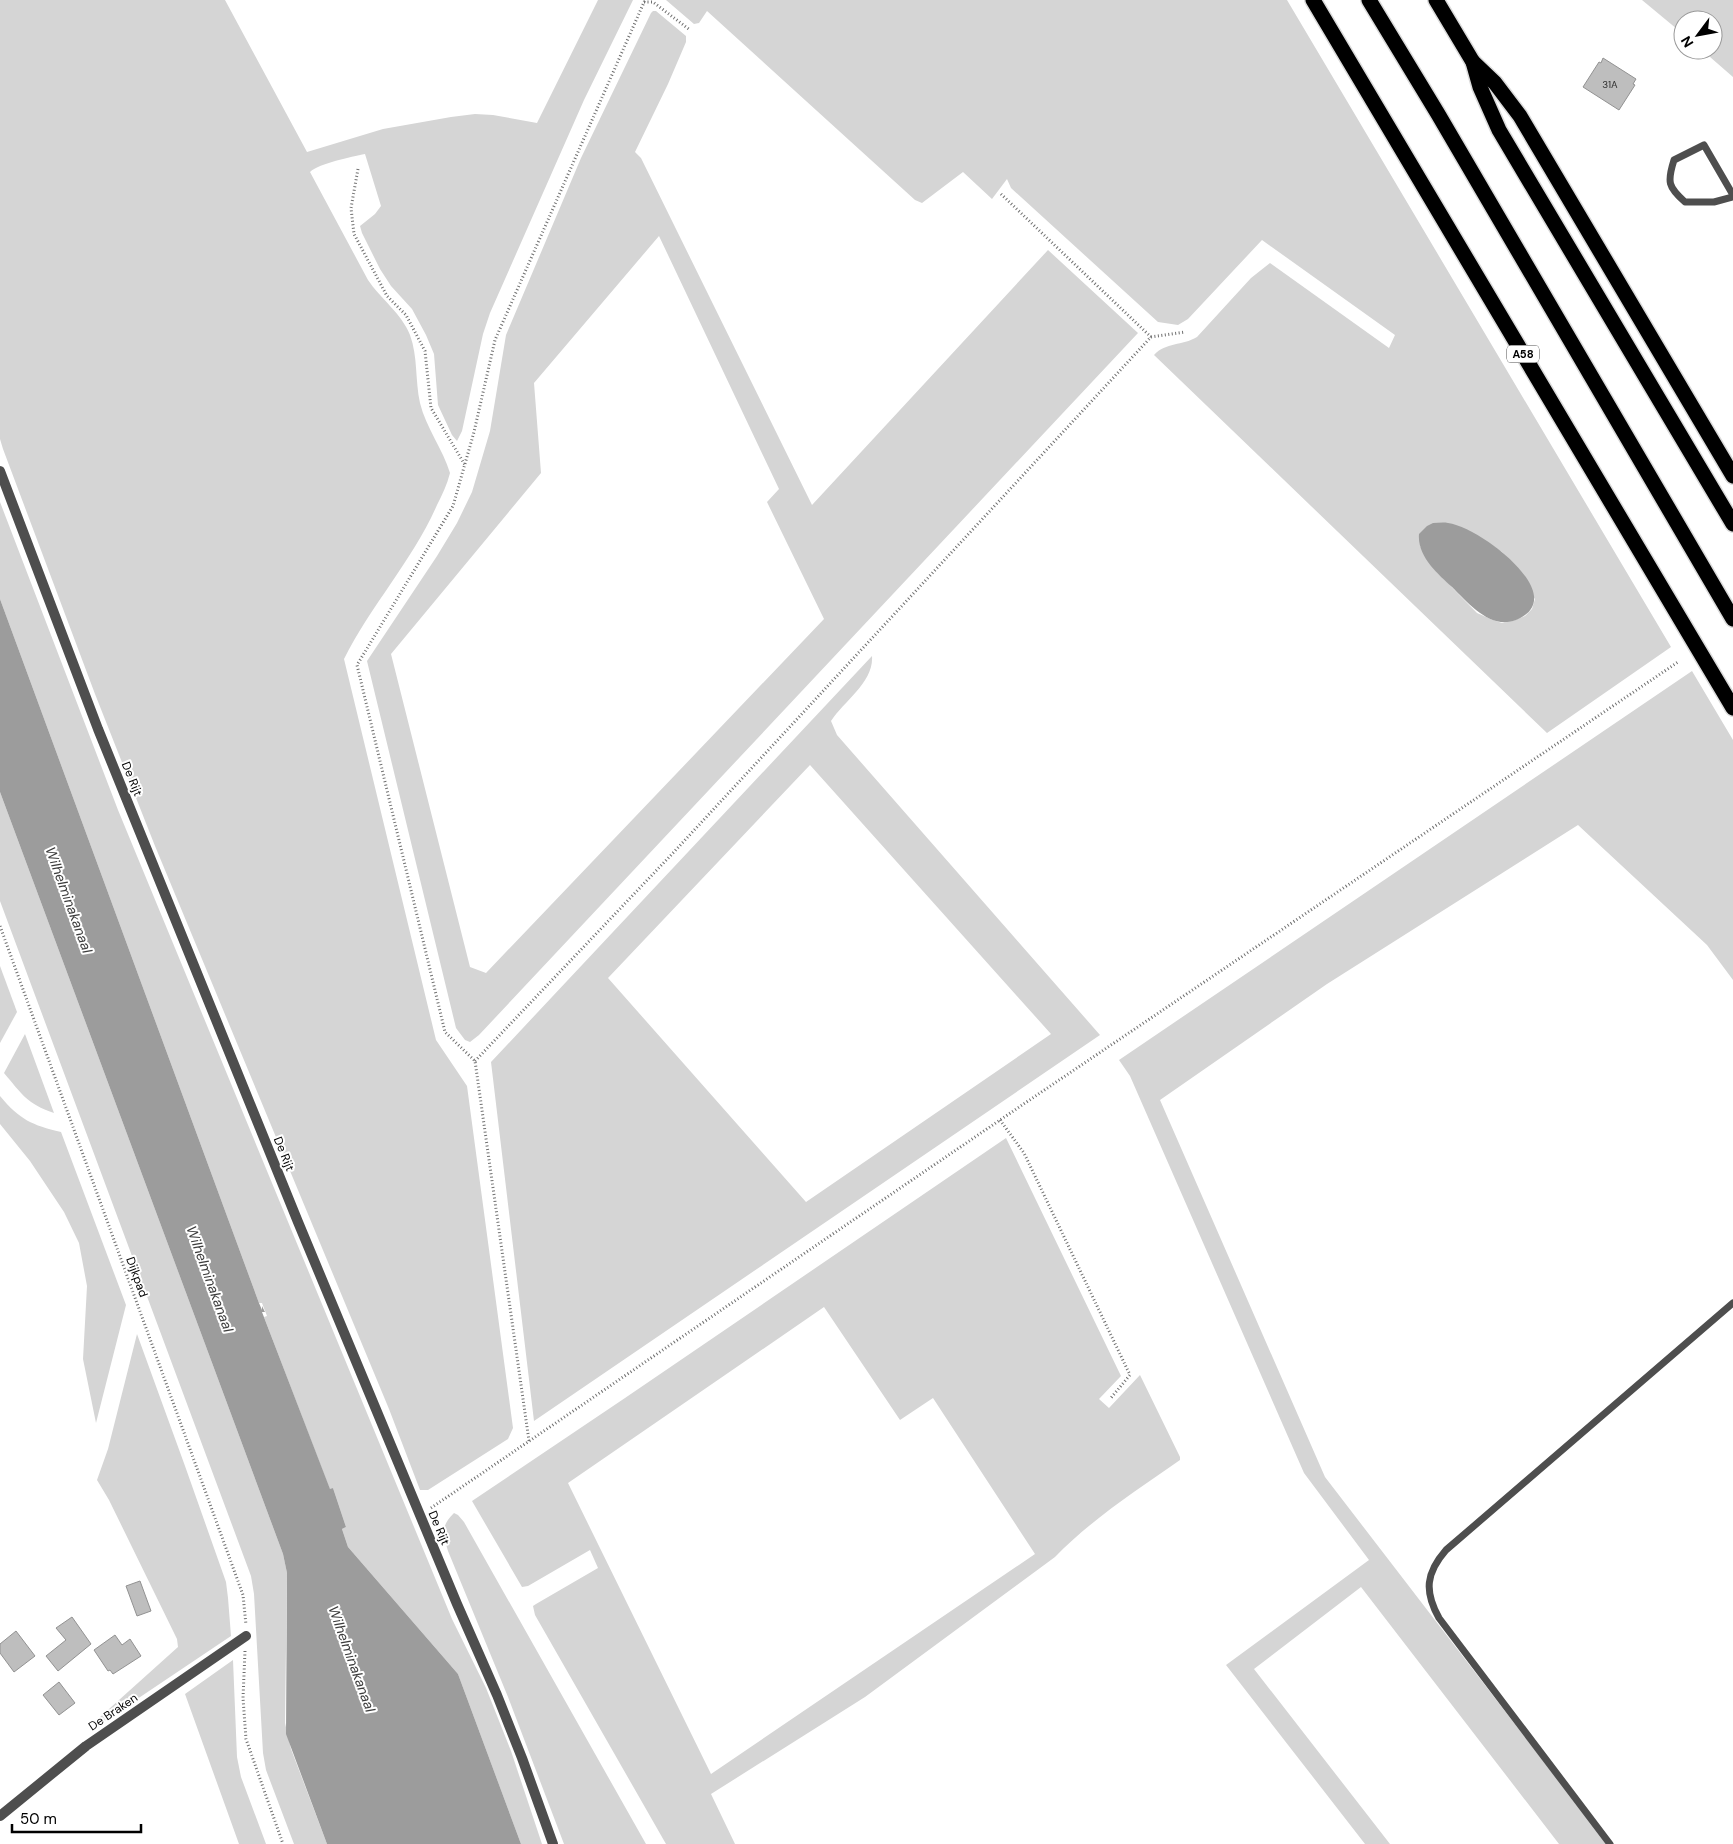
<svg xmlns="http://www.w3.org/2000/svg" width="1733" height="1844" font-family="'DM Sans',sans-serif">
  <rect width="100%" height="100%" fill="#fff"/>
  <!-- green -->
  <g fill="#d5d5d5" fill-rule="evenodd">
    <path d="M0,0H225L307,152L383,129L451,117L475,114L493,115L537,123L598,0H633L584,100L490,313L483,334L462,431L457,441L452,435L438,405L434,354L426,335L412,309L391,286L380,269L362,233L360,226L375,214L381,206L365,154C351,157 320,163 310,172L368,280C380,298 402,314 410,335C418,357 415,380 420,403C426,428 443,449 450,473C447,485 442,495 437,505C413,560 371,605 344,659L436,1040L467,1086L513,1428L508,1439L428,1490H420L389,1409L155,846L95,694L3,449L0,439Z"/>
    <path d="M666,0H1287L1671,647L1547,733L1154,355C1166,342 1182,346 1197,337L1251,278L1270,263L1389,348L1395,335L1262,240L1188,319L1178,325L1158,322L1011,188L1007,179L992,199L963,172L922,203L915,200L707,11L699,23L694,24ZM1454,525L1484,540L1502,552L1535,599L1532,609L1525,616L1513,621L1502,623L1493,620L1477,613L1435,570L1420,546Z"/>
    <path d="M1642,0H1733V77L1702,50H1713V20H1683V34Z"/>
    <path d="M653,11H656L686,36V42L668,84L635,152L641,158L812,505L1048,250L1138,333L479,1035L470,1042L465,1040L456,1028L367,661L437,556L457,523L472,492L490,431L506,335L581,158L651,13ZM659,236L779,489L767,502L824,619L486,973L470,967L391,654L541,473L534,383Z"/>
    <path d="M0,502L118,810L452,1619L486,1688L511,1751L542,1844H521L458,1674L348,1547L342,1529L346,1527L333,1488L330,1490L264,1317L267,1316L262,1303H259L0,599Z"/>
    <path d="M872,656C874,682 844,701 831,721L837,735L1100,1035L534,1421L491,1062ZM810,765L1051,1034L806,1202L608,978Z"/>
    <path d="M1692,671L1733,740V980L1707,945L1578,825L1327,984L1160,1100L1325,1477L1607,1844H1559L1361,1587L1254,1669L1390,1844H1365L1226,1665L1369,1560L1304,1473L1130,1076L1119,1060Z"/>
    <path d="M0,792L283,1554L287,1573L285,1723L291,1749L327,1844H294L266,1770L263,1753L254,1594L251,1576L0,901Z"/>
    <path d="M0,966L17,1012L0,1043Z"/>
    <path d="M25,1034L54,1113C27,1104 21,1093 4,1073Z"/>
    <path d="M0,1096C20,1120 32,1125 61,1132L126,1305L96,1423L83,1359L87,1286L79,1243L64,1212L30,1161L0,1124Z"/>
    <path d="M1006,1138L1121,1376L1099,1399L1109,1408L1140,1375L1180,1457V1460C1137,1490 1092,1519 1055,1557L865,1697L711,1794L735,1844H666L535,1615L533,1606L536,1604L598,1568L590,1550L528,1586L522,1587L472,1501L625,1398ZM824,1307L900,1420L933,1398L1035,1554L711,1774L568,1483Z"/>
    <path d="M137,1334L185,1466L226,1582L228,1598L231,1636L91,1730L99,1718L178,1647L177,1639L109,1500L97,1480L108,1449Z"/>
    <path d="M454,1513L458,1515L464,1522L646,1844H564L508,1697L448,1551C443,1534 440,1527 454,1513Z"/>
    <path d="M233,1660L237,1757L241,1777L266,1844H239L185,1694Z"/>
  </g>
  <!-- water -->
  <g fill="#9c9c9c">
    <path d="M1433,523C1438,523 1443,522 1448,523C1475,527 1531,568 1534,596C1535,604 1531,611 1525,615C1496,636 1471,606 1452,587C1438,574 1417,556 1419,534L1427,526Z"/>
    <path d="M0,599L259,1303L262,1310V1306L265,1312H262L330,1489L333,1488L346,1527L342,1529L348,1547L458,1674L521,1844H327L286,1734L287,1573L283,1554L0,792Z"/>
  </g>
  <!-- building -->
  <g fill="#bebebe" stroke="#929292">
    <path d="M1603,58L1636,79L1633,84L1635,85L1619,110L1583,87L1599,62L1601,63Z"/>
    <path d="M140,1581L151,1611L137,1616L126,1586Z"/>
    <path d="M72,1617L91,1644L58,1671L46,1656L66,1640L56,1628Z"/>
    <path d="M16,1631L35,1656L14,1672L0,1653V1644Z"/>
    <path d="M115,1635L122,1645L130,1639L141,1656L113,1674L110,1670L108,1671L94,1650Z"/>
    <path d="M59,1682L75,1703L59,1715L43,1695Z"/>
  </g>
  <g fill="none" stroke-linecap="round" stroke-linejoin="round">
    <!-- motorway casing -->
    <g stroke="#dbdbdb" stroke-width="18">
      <g id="motorway">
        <path d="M1313,0L1733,708"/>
        <path d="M1369,0L1438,114L1733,619"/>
        <path d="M1436,0L1473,62L1480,87L1499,130L1733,524"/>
        <path d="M1473,62L1495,83L1520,116L1733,476"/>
      </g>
    </g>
    <!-- path -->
    <g stroke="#707070" stroke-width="3" stroke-dasharray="1 2.5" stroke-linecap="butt">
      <path d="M644,2H653L690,30"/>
      <path d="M358,169L351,208L354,234L387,296L406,315L425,351L431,408L465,465"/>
      <path d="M1001,194L1151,337"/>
      <path d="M0,926L243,1595L246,1625"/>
      <path d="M475,1061L673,853L1151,337L1185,332"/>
      <path d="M1000,1120L1024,1153L1130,1375L1110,1399"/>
      <path d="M529,1441L475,1061L445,1032L357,665L453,506L474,432L495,340L645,0"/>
      <path d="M431,1508L1000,1120L1678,662"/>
      <path d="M245,1651L243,1698L246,1739L283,1844"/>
    </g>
    <!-- service -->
    <g stroke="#4e4e4e" stroke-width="7">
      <path d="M1733,195L1704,145L1674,160C1667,182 1668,187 1685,202H1714L1733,197"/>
      <path d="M1610,1844L1439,1618C1424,1591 1426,1573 1446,1550L1733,1303"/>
    </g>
    <!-- minor -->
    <g stroke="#4e4e4e" stroke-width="10">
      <path d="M0,471L98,729L298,1222L457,1604L497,1695L522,1758L553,1844"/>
      <path d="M0,1816L86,1746L246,1636"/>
    </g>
    <!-- motorway -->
    <use href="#motorway" stroke="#000" stroke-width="15"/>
  </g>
  <g text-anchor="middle" stroke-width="4" stroke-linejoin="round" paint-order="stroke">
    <!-- number labels -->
    <g font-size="10" fill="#303030">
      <text x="1610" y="88">31A</text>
    </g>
    <!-- shield labels -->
    <rect fill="#fff" stroke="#4c4c4c" stroke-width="1" x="1507" y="345.5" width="32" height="17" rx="4"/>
    <g font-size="11" font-weight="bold" fill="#000">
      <text x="1523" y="358">A58</text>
    </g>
    <!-- street labels -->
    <g font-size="12" fill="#000" stroke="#fff">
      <text transform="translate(132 779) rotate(68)" y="4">De Rijt</text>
      <text transform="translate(284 1154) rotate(68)" y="4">De Rijt</text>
      <text transform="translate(137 1277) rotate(70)" y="4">Dijkpad</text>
      <text transform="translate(439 1528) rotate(67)" y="4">De Rijt</text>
      <text transform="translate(113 1712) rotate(-34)" y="4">De Braken</text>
    </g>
    <!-- water labels -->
    <g font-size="14" font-style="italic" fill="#3d3d3d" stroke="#fff">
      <text transform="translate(69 900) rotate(70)" y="5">Wilhelminakanaal</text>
      <text transform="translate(210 1279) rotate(70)" y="5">Wilhelminakanaal</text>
      <text transform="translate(352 1659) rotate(70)" y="5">Wilhelminakanaal</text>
    </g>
  </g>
  <!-- north arrow -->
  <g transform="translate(1698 35) rotate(238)"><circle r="24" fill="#ffffff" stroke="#999999"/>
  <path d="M0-4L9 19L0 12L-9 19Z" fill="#000000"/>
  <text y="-8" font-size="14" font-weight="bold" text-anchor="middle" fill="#000000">N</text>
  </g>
  <!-- scale -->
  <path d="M12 1824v8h129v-8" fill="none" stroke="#000000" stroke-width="2.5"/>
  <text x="20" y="1824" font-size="15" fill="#000000" stroke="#ffffff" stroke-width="4" paint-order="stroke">50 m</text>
</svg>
